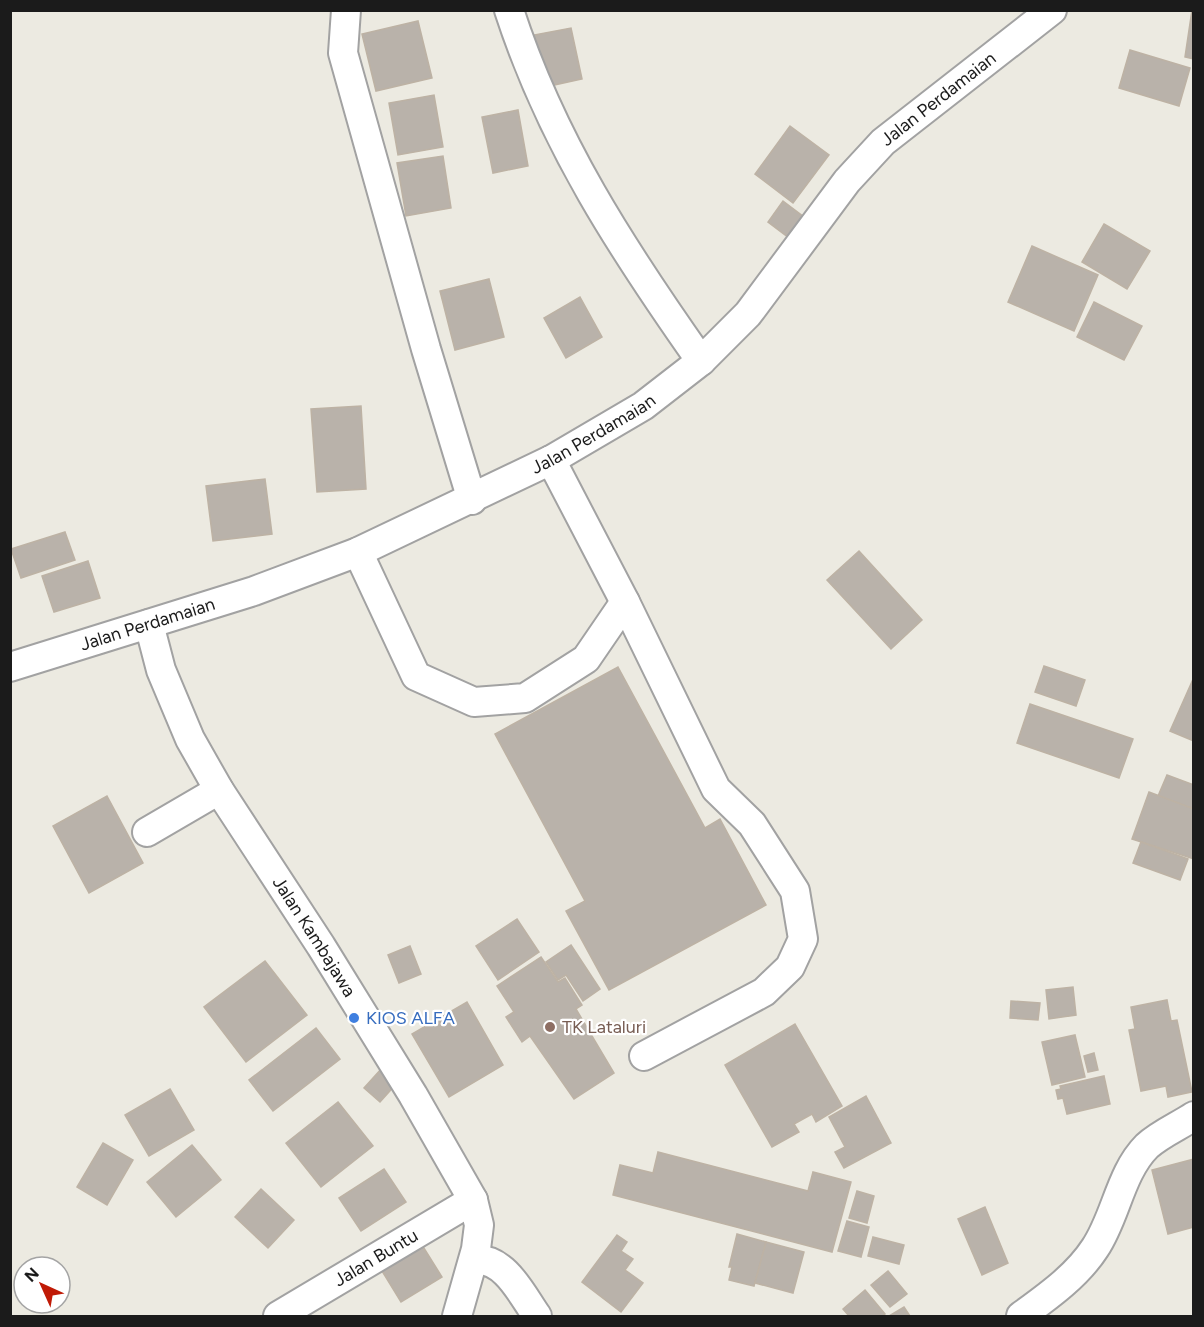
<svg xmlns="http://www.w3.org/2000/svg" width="1204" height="1327" font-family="Figtree,sans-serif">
  <rect width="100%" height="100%" fill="#eceae1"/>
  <!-- building -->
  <g fill="#b9b2aa" stroke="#bdb2a4" stroke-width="1.5">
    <path d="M1192,10H1194V59L1185,57Z"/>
    <path d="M418,21L432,78L376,91L362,34Z"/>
    <path d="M571,28L582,79L545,87L534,35Z"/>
    <path d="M1130,50L1190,68L1179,106L1119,88Z"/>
    <path d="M434,95L443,147L398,155L389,103Z"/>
    <path d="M518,110L528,166L493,173L482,117Z"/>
    <path d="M790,126L829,155L793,203L755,174Z"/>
    <path d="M443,156L451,208L406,216L397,163Z"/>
    <path d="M783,201L804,217L789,238L768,222Z"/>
    <path d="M1104,224L1150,251L1127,289L1082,262Z"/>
    <path d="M1032,246L1098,275L1074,331L1008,302Z"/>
    <path d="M489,279L504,337L455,350L440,291Z"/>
    <path d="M580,297L602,337L566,358L544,318Z"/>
    <path d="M1094,302L1142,326L1124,360L1077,337Z"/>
    <path d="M361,406L366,489L317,492L311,409Z"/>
    <path d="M265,479L272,534L213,541L206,486Z"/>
    <path d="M65,532L75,560L21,578L11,549Z"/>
    <path d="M859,551L922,620L891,649L827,580Z"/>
    <path d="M88,561L100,598L54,612L42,576Z"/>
    <path d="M1044,666L1085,680L1076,706L1035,692Z"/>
    <path d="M618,667L705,828L720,819L766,905L609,990L566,911L585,901L495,734Z"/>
    <path d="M1194,677V741L1170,731Z"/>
    <path d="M1030,704L1133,739L1119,778L1017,743Z"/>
    <path d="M1167,775L1194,785V809L1158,796Z"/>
    <path d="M1149,792L1194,809V859L1132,839Z"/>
    <path d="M107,796L143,863L89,893L53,826Z"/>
    <path d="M1141,842L1188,859L1180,880L1133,863Z"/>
    <path d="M517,919L539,952L498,980L476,946Z"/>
    <path d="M571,945L600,989L583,1001L566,975L558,980L546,962Z"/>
    <path d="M410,946L421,974L399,983L388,955Z"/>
    <path d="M541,957L558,982L565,978L582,1005L576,1009L614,1073L574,1099L530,1036L522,1042L506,1017L514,1012L497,986Z"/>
    <path d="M265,961L307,1015L246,1062L204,1007Z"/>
    <path d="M1073,987L1076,1015L1049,1019L1046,990Z"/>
    <path d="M1167,1000L1171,1021L1177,1020L1192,1092L1168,1097L1166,1086L1141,1091L1129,1030L1135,1029L1131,1007Z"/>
    <path d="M1011,1001L1040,1003L1038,1020L1010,1018Z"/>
    <path d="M467,1002L503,1065L449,1097L412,1034Z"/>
    <path d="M795,1024L842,1106L816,1122L812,1114L794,1124L799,1132L772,1147L725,1065Z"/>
    <path d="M316,1028L340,1059L273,1111L249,1080Z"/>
    <path d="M1075,1035L1085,1077L1052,1085L1042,1042Z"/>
    <path d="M1094,1053L1098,1070L1088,1072L1084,1056Z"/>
    <path d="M382,1068L397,1083L380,1102L364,1088Z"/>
    <path d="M1104,1076L1110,1104L1067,1114L1063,1098L1058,1099L1056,1090L1061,1089L1060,1086Z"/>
    <path d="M170,1089L194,1130L149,1156L125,1115Z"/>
    <path d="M866,1096L891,1143L844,1168L835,1152L845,1147L829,1117Z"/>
    <path d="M338,1102L373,1146L321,1187L286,1143Z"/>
    <path d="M103,1143L133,1160L107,1205L77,1187Z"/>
    <path d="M192,1145L221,1180L176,1217L147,1182Z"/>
    <path d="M658,1152L808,1191L813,1172L851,1182L832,1252L613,1195L620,1165L653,1173Z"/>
    <path d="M1194,1159V1227L1168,1234L1152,1170Z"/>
    <path d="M384,1169L406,1202L361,1231L339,1198Z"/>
    <path d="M261,1189L294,1220L268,1248L235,1217Z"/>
    <path d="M857,1191L874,1196L867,1223L849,1218Z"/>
    <path d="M985,1207L1008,1263L982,1275L958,1219Z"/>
    <path d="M847,1221L869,1227L861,1257L838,1251Z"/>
    <path d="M737,1234L766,1242L754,1286L729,1280L732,1267H729Z"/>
    <path d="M617,1235L627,1242L621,1251L633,1259L625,1270L643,1283L621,1312L582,1282Z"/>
    <path d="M873,1237L904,1245L899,1264L868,1256Z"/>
    <path d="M766,1242L804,1252L793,1293L755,1283Z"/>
    <path d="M422,1245L442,1277L401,1302L382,1271Z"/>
    <path d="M888,1271L907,1294L890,1307L871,1285Z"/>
    <path d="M865,1290L885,1314L883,1316H849L843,1309Z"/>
    <path d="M904,1307L910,1316H889Z"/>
  </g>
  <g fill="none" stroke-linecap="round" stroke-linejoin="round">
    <!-- minor casing -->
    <g stroke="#a2a2a2" stroke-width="32">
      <g id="minor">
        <path d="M346,10L343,53L426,349L472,500"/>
        <path d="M509,10C552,142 622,249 701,361"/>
        <path d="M551,460L625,602L716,789L752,824L795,891L803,939L790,967L764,992L644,1056"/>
        <path d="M358,552L416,676L474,702L525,698L586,659L625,602"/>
        <path id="s1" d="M149,624L161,670L190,739L219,790L321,946L413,1095L473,1200L479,1225L476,1249L457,1316"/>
        <path id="s2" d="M10,667L254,591L358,552L551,460L643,406L701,361L748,314L847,181L883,142L1052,10"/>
        <path d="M147,832L219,790"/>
        <path d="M474,1260C505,1257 522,1295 537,1316"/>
        <path id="s3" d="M278,1316L473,1200"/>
        <path d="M1021,1316C1047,1297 1077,1276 1095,1248C1116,1217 1120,1173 1147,1146C1160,1134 1179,1126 1194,1116"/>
      </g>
    </g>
    <!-- minor -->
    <use href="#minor" stroke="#fff" stroke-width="28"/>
  </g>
  <!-- markers -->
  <circle fill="#3f7fe0" stroke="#fff" stroke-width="2" cx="354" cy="1018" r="6"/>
  <circle fill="#8d6e63" stroke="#fff" stroke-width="2" cx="550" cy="1027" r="6"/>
  <g text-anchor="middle" stroke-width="4.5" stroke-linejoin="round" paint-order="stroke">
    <!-- street labels -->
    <g font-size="18" fill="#1b1b1b" stroke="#fff">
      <text dy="6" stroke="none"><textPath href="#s2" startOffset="1116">Jalan Perdamaian</textPath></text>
      <text dy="6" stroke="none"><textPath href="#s2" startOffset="630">Jalan Perdamaian</textPath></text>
      <text dy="6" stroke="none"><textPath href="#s2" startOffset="144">Jalan Perdamaian</textPath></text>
      <text dy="6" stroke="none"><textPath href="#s1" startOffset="356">Jalan Kambajawa</textPath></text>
      <text dy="6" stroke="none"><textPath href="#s3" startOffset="114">Jalan Buntu</textPath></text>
    </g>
    <!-- shop labels -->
    <g font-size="18" fill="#366cbe" stroke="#fff" text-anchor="start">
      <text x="366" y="1024">KIOS ALFA</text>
    </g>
    <!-- education labels -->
    <g font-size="18" fill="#785e54" stroke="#fff" text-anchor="start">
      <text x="562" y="1033">TK Lataluri</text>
    </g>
  </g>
  <!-- border -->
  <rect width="1204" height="1327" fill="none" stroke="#1b1b1b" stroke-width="24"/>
  <!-- north arrow -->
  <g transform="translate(42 1285) rotate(315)"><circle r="28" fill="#ffffff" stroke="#a4a4a4" stroke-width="1.5"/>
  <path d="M0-4.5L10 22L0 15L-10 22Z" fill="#c01a06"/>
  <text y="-9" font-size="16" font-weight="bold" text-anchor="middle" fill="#1b1b1b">N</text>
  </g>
</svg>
